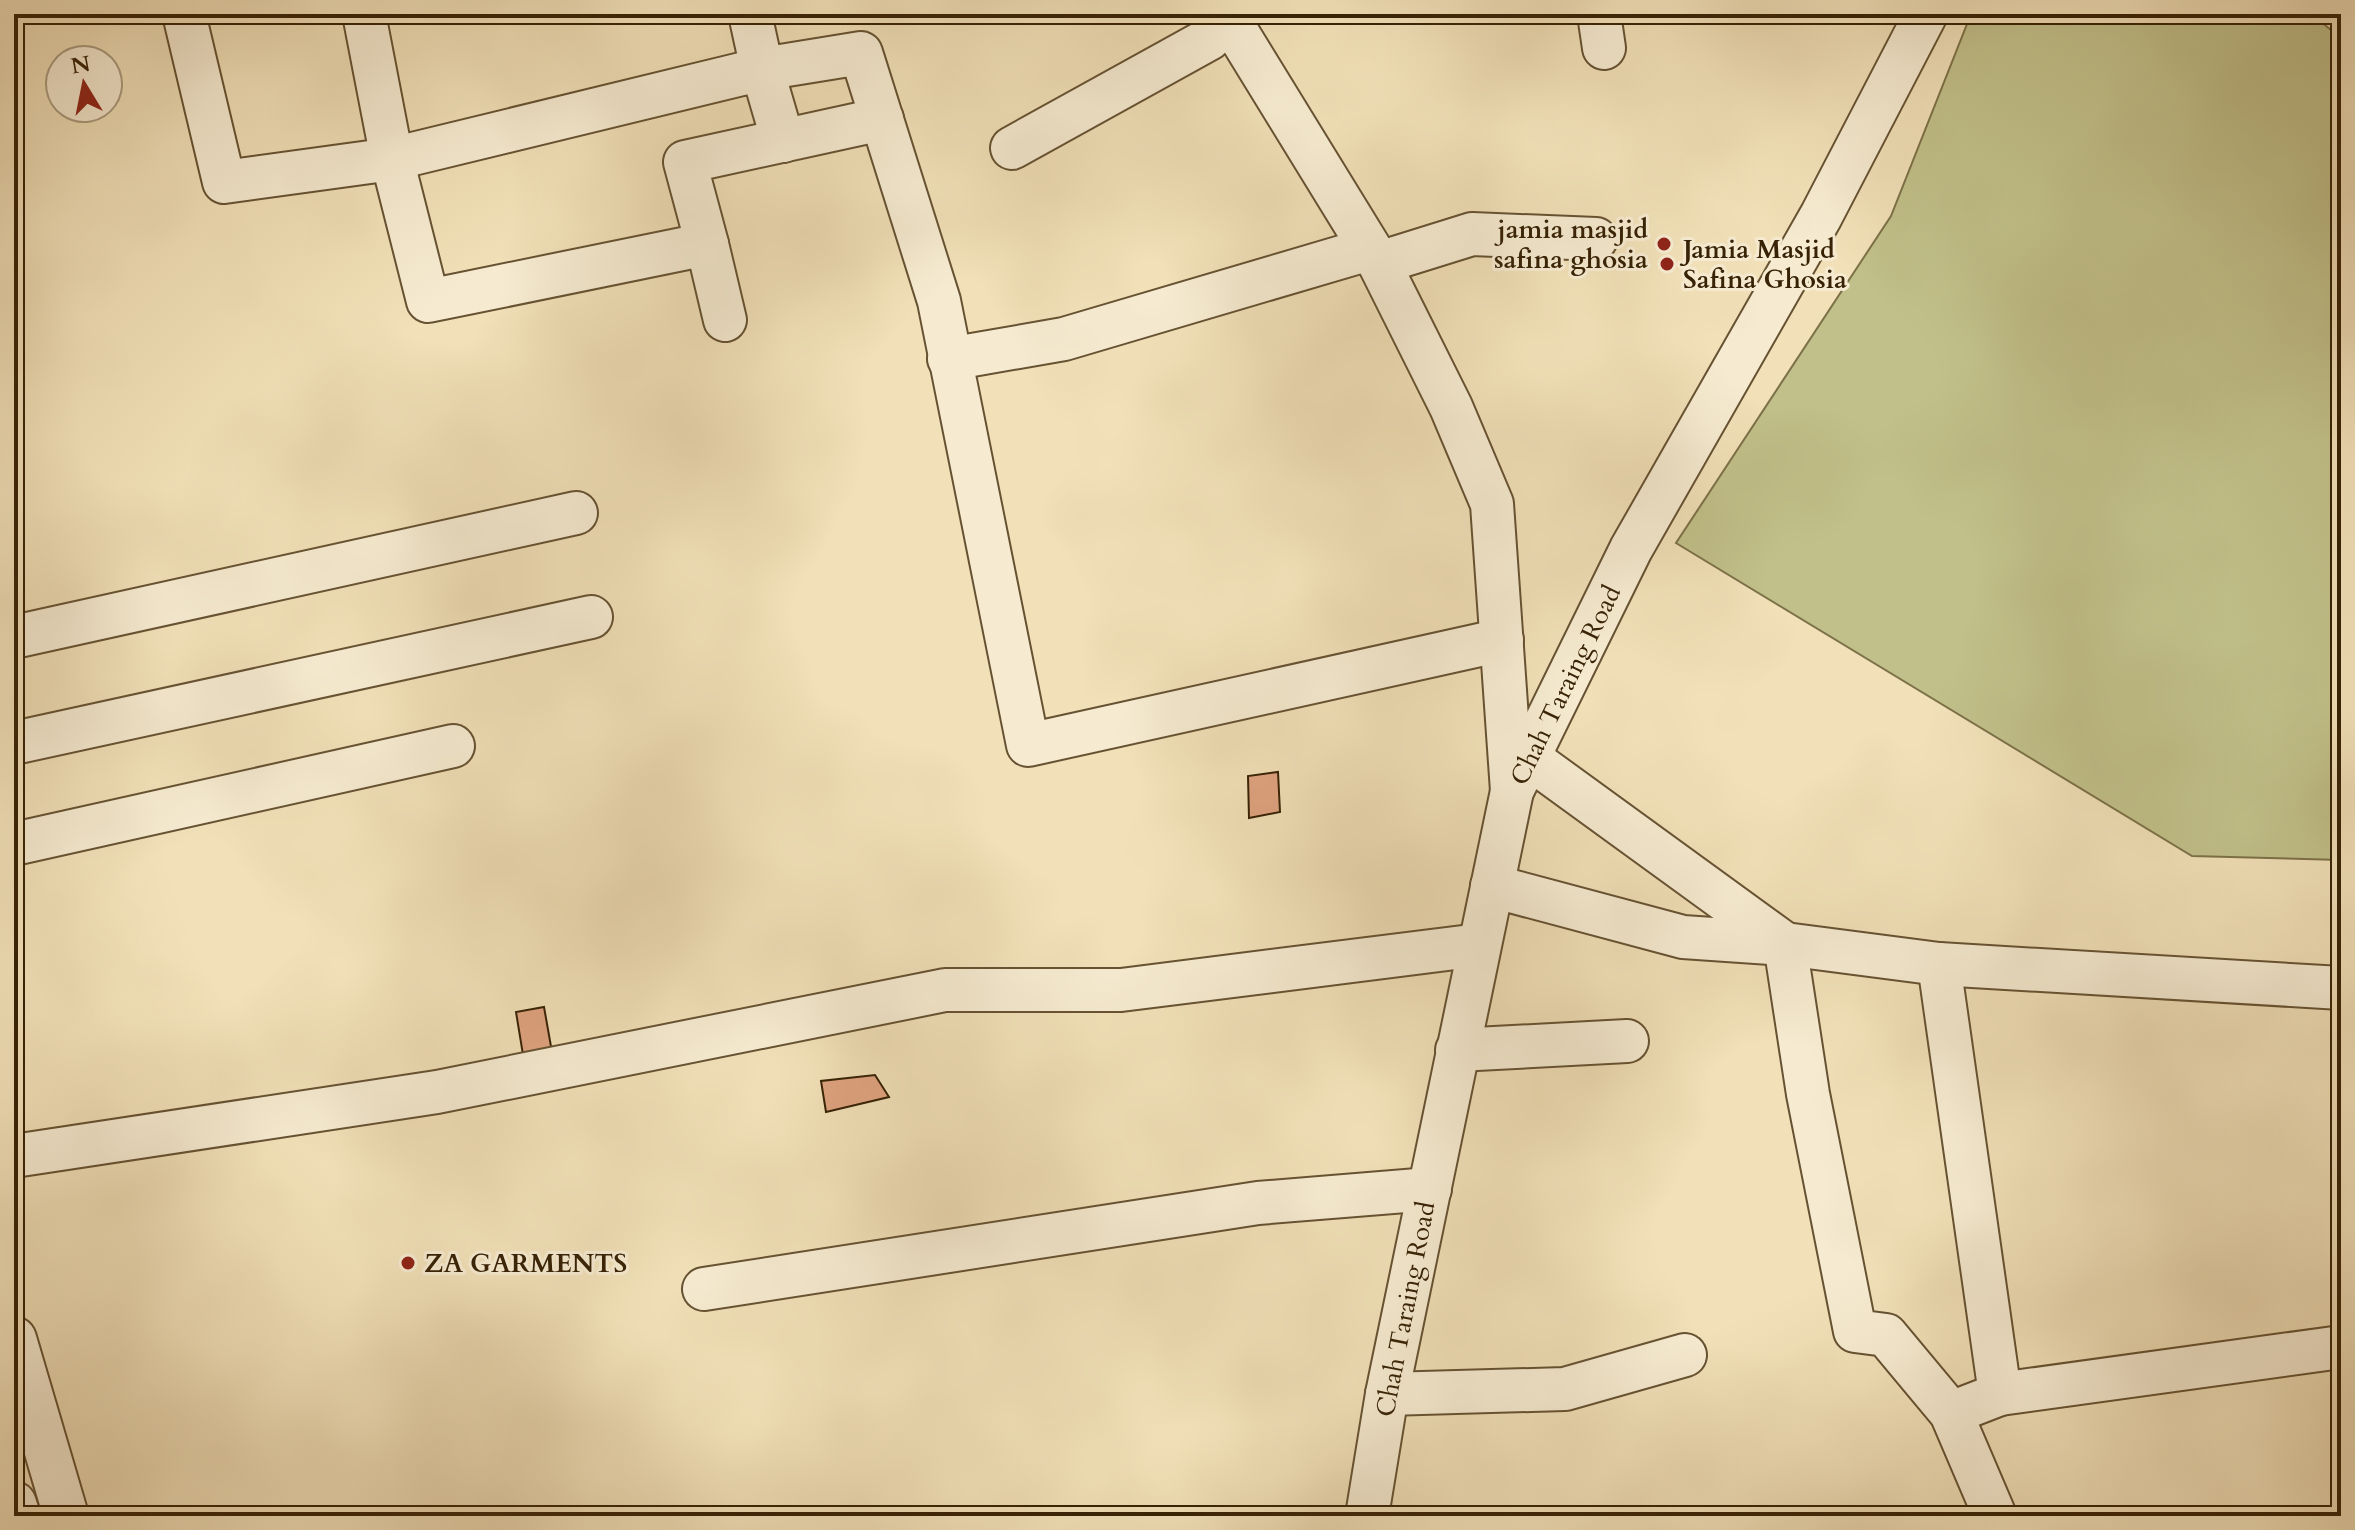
<svg xmlns="http://www.w3.org/2000/svg" width="2355" height="1530" font-family="Cardo,serif">
  <rect width="100%" height="100%" fill="#f1e0b8"/>
  <filter id="stains"><feTurbulence type="fractalNoise" baseFrequency=".0025" numOctaves="4"/><feColorMatrix values="0 0 0 0 .2 0 0 0 0 .09 0 0 0 0 .02 0 0 0 .5 -.17"/></filter>
  <radialGradient id="worn" r=".72"><stop offset=".6" stop-color="#630" stop-opacity="0"/><stop offset="1" stop-color="#630" stop-opacity=".3"/></radialGradient>
  <!-- green -->
  <path fill="#c1c08a" stroke="#7c7148" stroke-width="2" d="M1971,14H2311L2341,38V860L2192,856L1676,543L1891,216Z"/>
  <!-- building -->
  <g fill="#dfa380" stroke="#372205" stroke-width="2">
    <path d="M1278,772L1280,812L1249,818L1248,776Z"/>
    <path d="M544,1007L552,1052L524,1061L516,1012Z"/>
    <path d="M875,1075L889,1097L826,1112L821,1081Z"/>
  </g>
  <g fill="none" stroke-linecap="round" stroke-linejoin="round">
    <!-- minor casing -->
    <g stroke="#665232" stroke-width="46">
      <g id="minor">
        <path d="M184,14L224,182L392,159L762,69L783,141"/>
        <path d="M364,14L392,159L428,301L707,244L685,162L882,119"/>
        <path d="M750,14L762,69L861,53L939,301L1028,745L1502,640"/>
        <path d="M1226,14L1379,263L1451,407L1492,504L1512,791"/>
        <path d="M1599,14L1604,48"/>
        <path d="M1012,148L1209,39L1234,14"/>
        <path d="M707,244L725,320"/>
        <path d="M1379,263L1472,234L1596,239"/>
        <path d="M949,359L1064,339L1369,249"/>
        <path d="M14,637L576,513"/>
        <path d="M14,743L591,617"/>
        <path d="M1529,758L1785,944L1808,1094L1855,1331L1886,1335L1951,1413L1995,1516"/>
        <path d="M14,844L453,746"/>
        <path d="M1492,886L1683,937L1785,944L1939,964L2341,988"/>
        <path d="M1939,964L2000,1394L1951,1413"/>
        <path d="M1457,1050L1627,1041"/>
        <path d="M14,1156L437,1092L945,990H1121L1479,945"/>
        <path d="M704,1289L1258,1203L1430,1189"/>
        <path d="M1387,1394L1565,1389L1685,1355"/>
        <path d="M2000,1394L2341,1347"/>
        <path d="M1367,1516L1387,1394L1512,791L1631,549L1821,216L1926,14"/>
      </g>
    </g>
    <!-- tertiary casing -->
    <g stroke="#665232" stroke-width="48">
      <g id="tertiary">
        <path d="M14,1339L66,1516"/>
        <path d="M14,1504L18,1516"/>
      </g>
    </g>
    <!-- minor -->
    <use href="#minor" stroke="#f6ebd1" stroke-width="42"/>
    <!-- tertiary -->
    <use href="#tertiary" stroke="#f6ebd1" stroke-width="44"/>
  </g>
  <!-- markers -->
  <g fill="#8f2418" stroke="#f6ebd1" stroke-width="3">
    <circle cx="1664" cy="244" r="8"/>
    <circle cx="1667" cy="264" r="8"/>
    <circle cx="408" cy="1263" r="8"/>
  </g>
  <g text-anchor="middle" stroke-width="6" stroke-linejoin="round" paint-order="stroke">
    <!-- poi labels -->
    <g font-size="26" font-weight="bold" fill="#372205" stroke="#f6ebd1" text-anchor="start">
      <text x="1648" y="238" text-anchor="end">jamia masjid<tspan x="1648" dy="30">safina ghosia</tspan></text>
      <text x="1683" y="258">Jamia Masjid<tspan x="1683" dy="30">Safina Ghosia</tspan></text>
      <text x="424" y="1272">ZA GARMENTS</text>
    </g>
    <!-- street labels -->
    <g font-size="26" fill="#372205" stroke="#f6ebd1">
      <text transform="translate(1565 685) rotate(-64)" y="9">Chah Taraing Road</text>
      <text transform="translate(1405 1309) rotate(-79)" y="9">Chah Taraing Road</text>
    </g>
  </g>
  <!-- margin -->
  <rect width="2355" height="1530" fill="none" stroke="#f1e0b8" stroke-width="48"/>
  <rect x="16" y="16" width="2323" height="1498" fill="none" stroke="#372205" stroke-width="4"/>
  <rect x="24" y="24" width="2307" height="1482" fill="none" stroke="#372205" stroke-width="2"/>
  <!-- north arrow -->
  <g transform="translate(84 84) rotate(350)"><circle r="38" fill="#f6ebd1" stroke="#aa9b7f" stroke-width="2"/>
  <path d="M0-6L14 30L0 20L-14 30Z" fill="#8f2418"/>
  <text y="-12" font-size="22" font-weight="bold" text-anchor="middle" fill="#372205">N</text>
  </g>
  <rect width="100%" height="100%" filter="url(#stains)"/>
  <rect width="100%" height="100%" fill="url(#worn)"/>
</svg>
